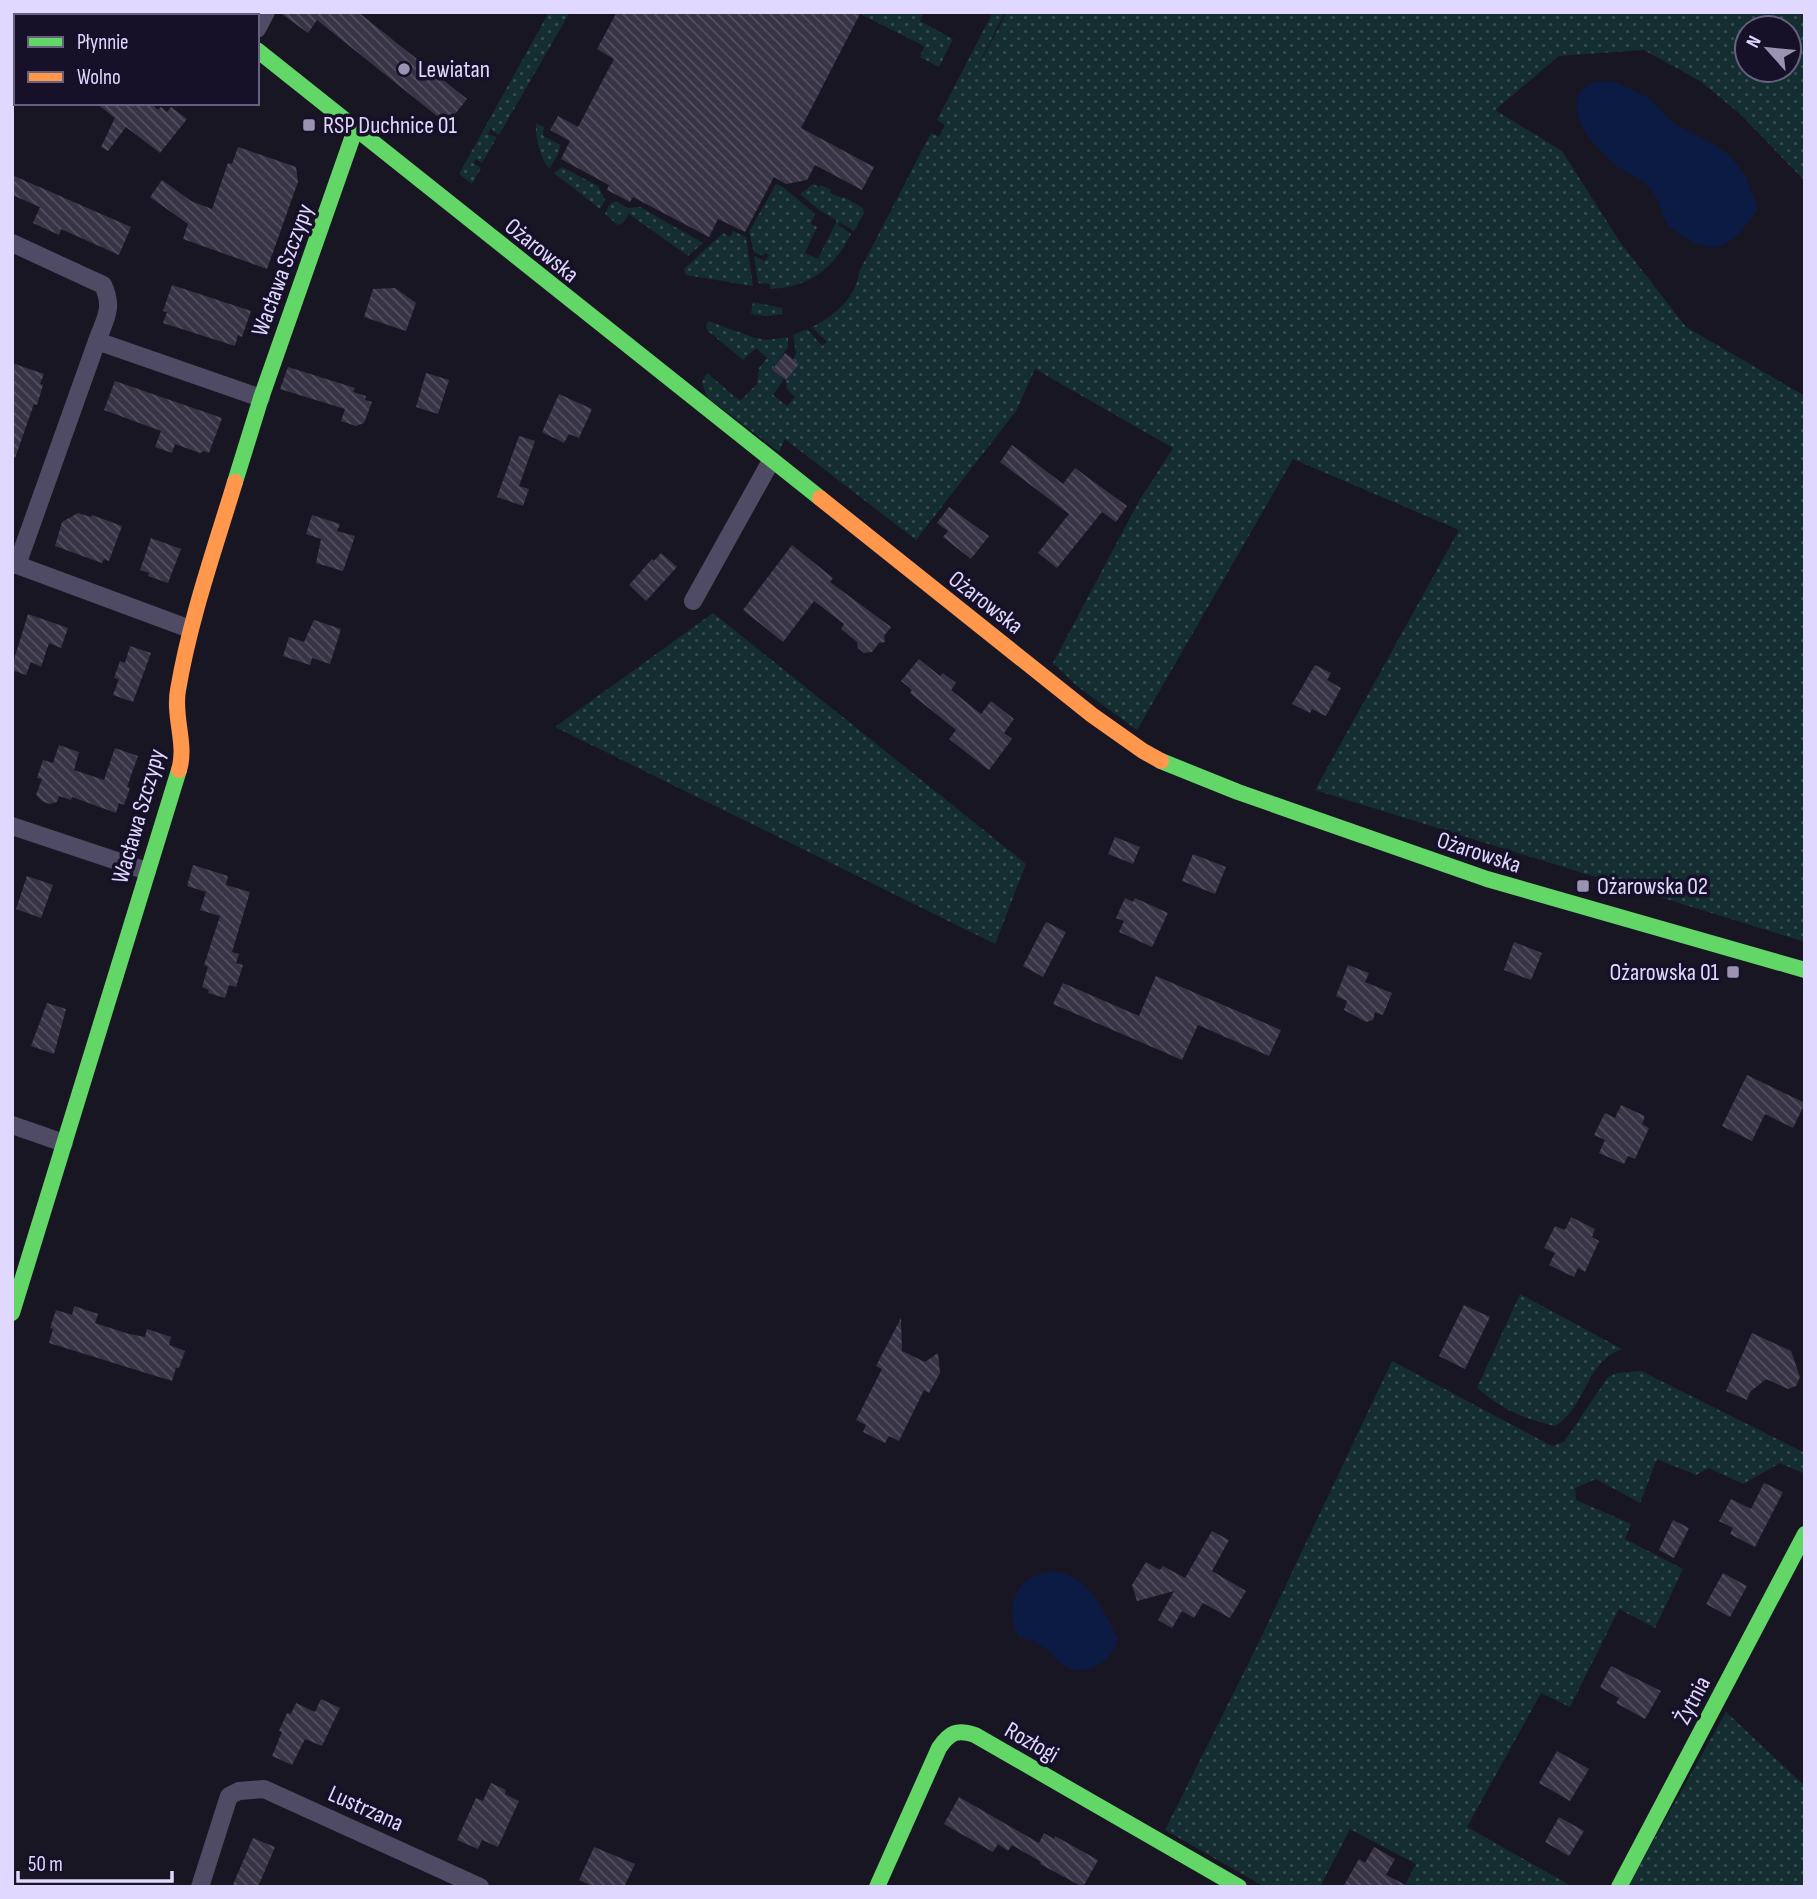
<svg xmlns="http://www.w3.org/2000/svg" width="1817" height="1899" font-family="'Sofia Sans Condensed',sans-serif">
  <defs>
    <pattern id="grass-dots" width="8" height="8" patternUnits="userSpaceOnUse" patternTransform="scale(1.75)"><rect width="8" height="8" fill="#142d31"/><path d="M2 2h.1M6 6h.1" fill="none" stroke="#364b50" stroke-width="1.8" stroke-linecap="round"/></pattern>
    <pattern id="building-back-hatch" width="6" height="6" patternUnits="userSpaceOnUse" patternTransform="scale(1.75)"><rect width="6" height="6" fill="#383445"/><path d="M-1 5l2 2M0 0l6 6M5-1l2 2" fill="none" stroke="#545161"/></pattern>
  </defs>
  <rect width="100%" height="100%" fill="#191623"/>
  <!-- grass -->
  <g fill="url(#grass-dots)" fill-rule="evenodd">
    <path d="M549,12H570L499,135L490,128L488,134L497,137L482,163L476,159L473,163L481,168L472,184L459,174Z"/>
    <path d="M861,12H924L920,21L953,39L939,67L920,57L924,46L860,14Z"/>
    <path d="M993,12H1005L971,80L1007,12H1805V181L1739,113L1700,81L1644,50L1559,56L1495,110L1562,151L1620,242L1686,327L1805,396V942L1315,790L1459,530L1293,459L1137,730L1077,686L1053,663L1139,501L1173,448L1035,369L1016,411L916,540L785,439L779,452L707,397L702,382L707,373L740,401L757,384L759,368L767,358L756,348L743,360L708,331L706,327L708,321L755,338L767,340L788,337V347L772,370L784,379L773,395L787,406L795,397L787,389L786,380L798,364L793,359L796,353L793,335L807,329L822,346L827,342L812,327C833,317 857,297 859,272L931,133L939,137L945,125L937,120ZM1747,28H1789V70H1747Z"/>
    <path d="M536,123L544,127L543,136L561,145L557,156L549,169C540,156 535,139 536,123Z"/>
    <path d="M562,167L598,186L605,200L600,209L554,173Z"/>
    <path d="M776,184L783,187L815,214L811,224L817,227L805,253L818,259L837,220L819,210L800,194L813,184L819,187L821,185L831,190L830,193L842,198L844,197L863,208L864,213L854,231L839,222L838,225L851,234C833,269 810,287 770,289V284L758,283L754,256L765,261L769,255L765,253L763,256L754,252L749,232Z"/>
    <path d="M616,201L627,208L640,207L703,243L688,256L629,214L623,223L618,225L605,214L609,205Z"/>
    <path d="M733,231L746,237L753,286L686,275L684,269L723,233L730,237Z"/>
    <path d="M753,302L782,308L783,314L766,316L751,314Z"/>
    <path d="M713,613L1026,864L995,944L555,727Z"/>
    <path d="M1520,1294L1622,1349C1584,1363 1587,1407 1555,1426C1520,1417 1505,1411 1477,1388Z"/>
    <path d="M1392,1361L1552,1446L1564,1442L1608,1377L1617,1373L1641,1371L1805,1453V1474L1780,1463L1743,1484L1709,1468L1696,1475L1657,1459L1640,1503L1596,1479L1575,1488L1576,1500L1631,1524L1625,1539L1683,1569L1655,1628L1619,1609L1570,1707L1541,1693L1467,1827L1573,1887H1404L1416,1864L1350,1829L1320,1887H1265L1165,1830L1258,1644Z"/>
    <path d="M1726,1712L1805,1786V1887H1627Z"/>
  </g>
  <!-- water -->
  <g fill="#0c1b44">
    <path d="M1603,81L1616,82L1650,99L1673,123L1708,141L1728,154L1744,173L1758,208C1742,233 1724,259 1691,241C1685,237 1674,232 1669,226C1660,213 1659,194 1646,184C1637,177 1627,173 1618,167C1602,155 1572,124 1577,102C1579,87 1589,83 1603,81Z"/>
    <path d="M1054,1571C1091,1577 1101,1607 1118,1638C1114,1652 1109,1659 1095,1666C1064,1681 1058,1653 1035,1642C1030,1639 1024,1639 1019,1637C1002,1606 1017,1574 1054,1571Z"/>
  </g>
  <!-- building -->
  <g fill="url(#building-back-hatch)">
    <path d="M279,12H358L467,99L447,124L317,20L308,33Z"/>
    <path d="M617,12H861L801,128L874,167L862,190L815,165L807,180L786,184L774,177L745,232L718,219L709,237L633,197L630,202L607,190L609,185L561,159L570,141L550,130L558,116L578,127L614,59L597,49Z"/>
    <path d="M96,103H150L158,110L161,107L167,112L171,107L187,119L160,153L126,127L108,151L101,147L115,118Z"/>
    <path d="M238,147L296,167L298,182L267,269L183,239L188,224L150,197L162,180L191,201L212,209L228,163L232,164Z"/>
    <path d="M12,175L131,227L119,255L61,229L59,235L33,223L40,207L12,195Z"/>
    <path d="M172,285L251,311L242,337L238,335L235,346L163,323L167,312L163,311Z"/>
    <path d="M395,288L416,303L406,331L364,317L373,289Z"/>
    <path d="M785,353L799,364L786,380L772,370Z"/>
    <path d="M12,363L44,374L40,384L43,385L37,405L34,404L15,458L12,457Z"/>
    <path d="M288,367L355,388L353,392L366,396L365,400L372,402L364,423L356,426L341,421L345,409L280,389Z"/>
    <path d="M426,373L449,380L438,414L416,407Z"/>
    <path d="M115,381L222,418L209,453L204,451L200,453L175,444L172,453L155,447L161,431L104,410Z"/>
    <path d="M559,394L592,409L579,438L569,434L564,443L542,432Z"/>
    <path d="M519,436L535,441L519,486L529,489L523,506L497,497Z"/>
    <path d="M1012,445L1063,484L1075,468L1127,506L1116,522L1102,512L1057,568L1038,553L1069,514L1000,462Z"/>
    <path d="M949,507L989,536L971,559L943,537L948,531L937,523Z"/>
    <path d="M78,513L91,517L92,515L122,526L109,561L104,559L102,563L55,546L62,522Z"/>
    <path d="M312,515L340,524L337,531L355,536L343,571L316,563L321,539L306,534Z"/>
    <path d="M151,538L181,549L168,583L148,576L149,573L140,570Z"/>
    <path d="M792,545L833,578L830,582L891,627L884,636L885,642L879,643L872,652L864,653L858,648L857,642L841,629L844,624L814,601L783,642L743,610Z"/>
    <path d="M661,553L677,567L646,601L629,585L652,559L654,561Z"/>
    <path d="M28,614L68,628L61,648L49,643L41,667L31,662L26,675L12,670V666Z"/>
    <path d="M314,620L341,629L330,664L312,658L310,665L283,656L289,637L304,642Z"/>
    <path d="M130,646L151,653L133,702L113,695L119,679L114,678L120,661L125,663Z"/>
    <path d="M919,659L940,676L943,673L956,683L951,690L981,714L991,701L1014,719L1004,733L1012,739L989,770L949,739L956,730L910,693L912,690L901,681Z"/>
    <path d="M1315,665L1331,673L1327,680L1341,688L1326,716L1312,709L1310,713L1292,704Z"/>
    <path d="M59,745L79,752L74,770L104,780L115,748L138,756L127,787L130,788L124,805L119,803L116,813L72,797L71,800L59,796L57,802L49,804L42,801L36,795L42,779L37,778L43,760L53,763Z"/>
    <path d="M1115,837L1140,847L1133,864L1108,854Z"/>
    <path d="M1193,854L1226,867L1215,894L1182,881Z"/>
    <path d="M193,865L228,876L226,885L250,892L232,952L239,954L236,963L243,965L236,987L229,985L225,998L208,993L209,990L202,987L208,967L204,965L220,916L200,910L206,892L187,886Z"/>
    <path d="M27,876L53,885L41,918L16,909Z"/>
    <path d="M1125,898L1133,902L1135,898L1168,913L1152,947L1119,932L1124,921L1116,918Z"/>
    <path d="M1046,922L1066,932L1043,977L1023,966Z"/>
    <path d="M1514,942L1542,953L1531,980L1504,970Z"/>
    <path d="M1348,965L1369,973L1365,982L1392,993L1383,1015L1375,1012L1373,1020L1366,1022L1344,1010L1347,1001L1336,996Z"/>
    <path d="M1156,976L1281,1030L1269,1056L1198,1025L1182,1060L1053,1004L1063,983L1139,1016Z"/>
    <path d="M47,1003L66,1009L54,1054L31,1046Z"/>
    <path d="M1747,1075L1805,1103L1793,1128L1765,1114L1752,1141L1722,1126Z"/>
    <path d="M1621,1105L1645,1116L1642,1124L1649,1128L1635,1159L1628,1156L1624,1164L1599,1153L1605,1140L1594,1135L1605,1113L1615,1118Z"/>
    <path d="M1571,1217L1595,1229L1592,1237L1599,1241L1585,1272L1578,1268L1574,1277L1549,1265L1555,1253L1544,1248L1555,1226L1565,1230Z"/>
    <path d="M1464,1305L1490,1317L1465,1369L1439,1356Z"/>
    <path d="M74,1306L98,1314L95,1323L129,1334L145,1337L147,1329L171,1337L169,1345L185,1351L179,1368H176L172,1381L49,1343L53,1329L50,1328L56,1310L72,1315Z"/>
    <path d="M901,1318L902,1351L925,1362L938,1353L940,1373L929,1393L924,1390L899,1441L889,1436L885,1443L863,1432L866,1425L856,1420L882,1369L876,1366Z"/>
    <path d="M1752,1333L1791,1351L1800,1377L1796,1386L1788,1389L1766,1379L1750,1392L1747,1400L1726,1391Z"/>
    <path d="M1764,1483L1783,1492L1755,1547L1730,1534L1733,1528L1719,1521L1731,1499L1751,1509Z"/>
    <path d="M1673,1520L1689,1528L1674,1558L1659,1550Z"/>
    <path d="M1212,1531L1229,1540L1212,1571L1246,1591L1230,1618L1203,1603L1194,1618L1182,1611L1172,1628L1158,1620L1174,1591L1137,1601L1132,1585L1146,1562L1160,1570L1163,1566L1185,1578Z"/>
    <path d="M1723,1573L1747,1586L1730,1617L1706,1604Z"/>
    <path d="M1611,1666L1661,1691L1645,1719L1616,1703L1619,1698L1600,1687Z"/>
    <path d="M321,1699L340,1708L322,1746L305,1739L292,1765L272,1756L282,1732L279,1731L287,1713L291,1714L296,1703L315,1712Z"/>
    <path d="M1557,1751L1589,1769L1570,1801L1539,1783Z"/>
    <path d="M491,1783L506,1790L505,1794L519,1801L498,1847L482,1840L478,1849L457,1840L476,1798L483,1801Z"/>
    <path d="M959,1797L1039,1843L1044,1833L1054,1839L1055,1836L1098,1860L1083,1887L1040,1864L1041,1862L1012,1845L1008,1851L998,1844L993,1852L944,1824Z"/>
    <path d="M1559,1817L1584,1831L1569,1856L1545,1842Z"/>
    <path d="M253,1838L275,1847L258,1887H232Z"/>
    <path d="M594,1847L635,1864L624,1887H594L579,1880Z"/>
    <path d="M1374,1847L1395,1859L1386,1875L1410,1887H1343L1359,1859L1365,1863Z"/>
  </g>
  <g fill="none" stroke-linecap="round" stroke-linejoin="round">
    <!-- street -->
    <g stroke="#4f4b64" stroke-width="18">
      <path d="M257,29L266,12"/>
      <path d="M12,243L103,285C114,308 105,319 97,341L261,398"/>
      <path d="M12,563L190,629"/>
      <path d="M17,565L97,341"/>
      <path d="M693,601L771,461"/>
      <path d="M12,826L147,871"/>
      <path d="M12,1125L64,1143"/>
      <path d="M200,1887L229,1796L239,1791L264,1789L480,1887"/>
    </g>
    <!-- fast -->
    <g stroke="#63d668" stroke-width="16">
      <path d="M208,12L212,16"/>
      <path d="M257,50L820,498"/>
      <path d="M235,482L261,398L355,130"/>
      <path d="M1161,761L1238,792L1487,879L1805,970"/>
      <path d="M12,1313L179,770"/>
      <path d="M877,1887L939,1748C950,1732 957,1729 975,1735L1239,1887"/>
      <path d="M1619,1887L1805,1534"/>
    </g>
    <!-- slow -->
    <g stroke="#ff974d" stroke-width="16">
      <path d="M820,498L1092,715L1143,751L1161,761"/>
      <path d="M179,770C187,744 173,717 178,690C190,619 214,551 235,482"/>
    </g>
  </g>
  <!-- markers -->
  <g fill="#9a94b2" stroke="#161029" stroke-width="2.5">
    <circle cx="404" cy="69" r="7"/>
    <rect x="302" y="118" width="14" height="14" rx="3.5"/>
    <rect x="1576" y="879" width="14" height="14" rx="3.5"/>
    <rect x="1726" y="965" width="14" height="14" rx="3.5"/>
  </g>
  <g text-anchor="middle" stroke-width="7" stroke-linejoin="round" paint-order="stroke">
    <!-- poi labels -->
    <g font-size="24" fill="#e0d8ff" stroke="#161029" text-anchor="start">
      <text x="418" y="77">Lewiatan</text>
      <text x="323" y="133">RSP Duchnice 01</text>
      <text x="1597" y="894">Ożarowska 02</text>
      <text x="1719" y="980" text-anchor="end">Ożarowska 01</text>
    </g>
    <!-- street labels -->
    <g font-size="24" fill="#e0d8ff" stroke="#161029">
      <text transform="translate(542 250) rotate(39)" y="8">Ożarowska</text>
      <text transform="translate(282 270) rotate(-70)" y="8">Wacława Szczypy</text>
      <text transform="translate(986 602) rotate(38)" y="8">Ożarowska</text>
      <text transform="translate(138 816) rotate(-74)" y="8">Wacława Szczypy</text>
      <text transform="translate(1479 852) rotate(18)" y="8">Ożarowska</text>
      <text transform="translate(1692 1700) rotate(-62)" y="8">Żytnia</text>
      <text transform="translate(1032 1742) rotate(30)" y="8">Rozłogi</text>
      <text transform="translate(366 1808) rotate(24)" y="8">Lustrzana</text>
    </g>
  </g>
  <!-- border -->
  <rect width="1817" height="1899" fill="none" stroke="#e0d8ff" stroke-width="28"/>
  <!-- legend -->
  <rect x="14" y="14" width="245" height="91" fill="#161029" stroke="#67607f" stroke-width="2"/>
  <rect x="28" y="37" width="35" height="10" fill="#63d668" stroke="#67607f" stroke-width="2"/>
  <text x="77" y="49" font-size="21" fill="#e0d8ff">Płynnie</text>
  <rect x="28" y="72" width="35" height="10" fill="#ff974d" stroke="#67607f" stroke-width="2"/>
  <text x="77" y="84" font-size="21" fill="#e0d8ff">Wolno</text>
  <!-- north arrow -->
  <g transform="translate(1768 49) rotate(297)"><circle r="33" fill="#161029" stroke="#67607f" stroke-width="2"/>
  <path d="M0-5L12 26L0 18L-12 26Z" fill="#9a94b2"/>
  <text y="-10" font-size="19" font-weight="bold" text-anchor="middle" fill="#e0d8ff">N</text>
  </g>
  <!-- scale -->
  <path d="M18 1871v10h154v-10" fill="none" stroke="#e0d8ff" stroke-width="3.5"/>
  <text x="28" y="1871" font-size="21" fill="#e0d8ff" stroke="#161029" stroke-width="5" paint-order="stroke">50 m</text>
</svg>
